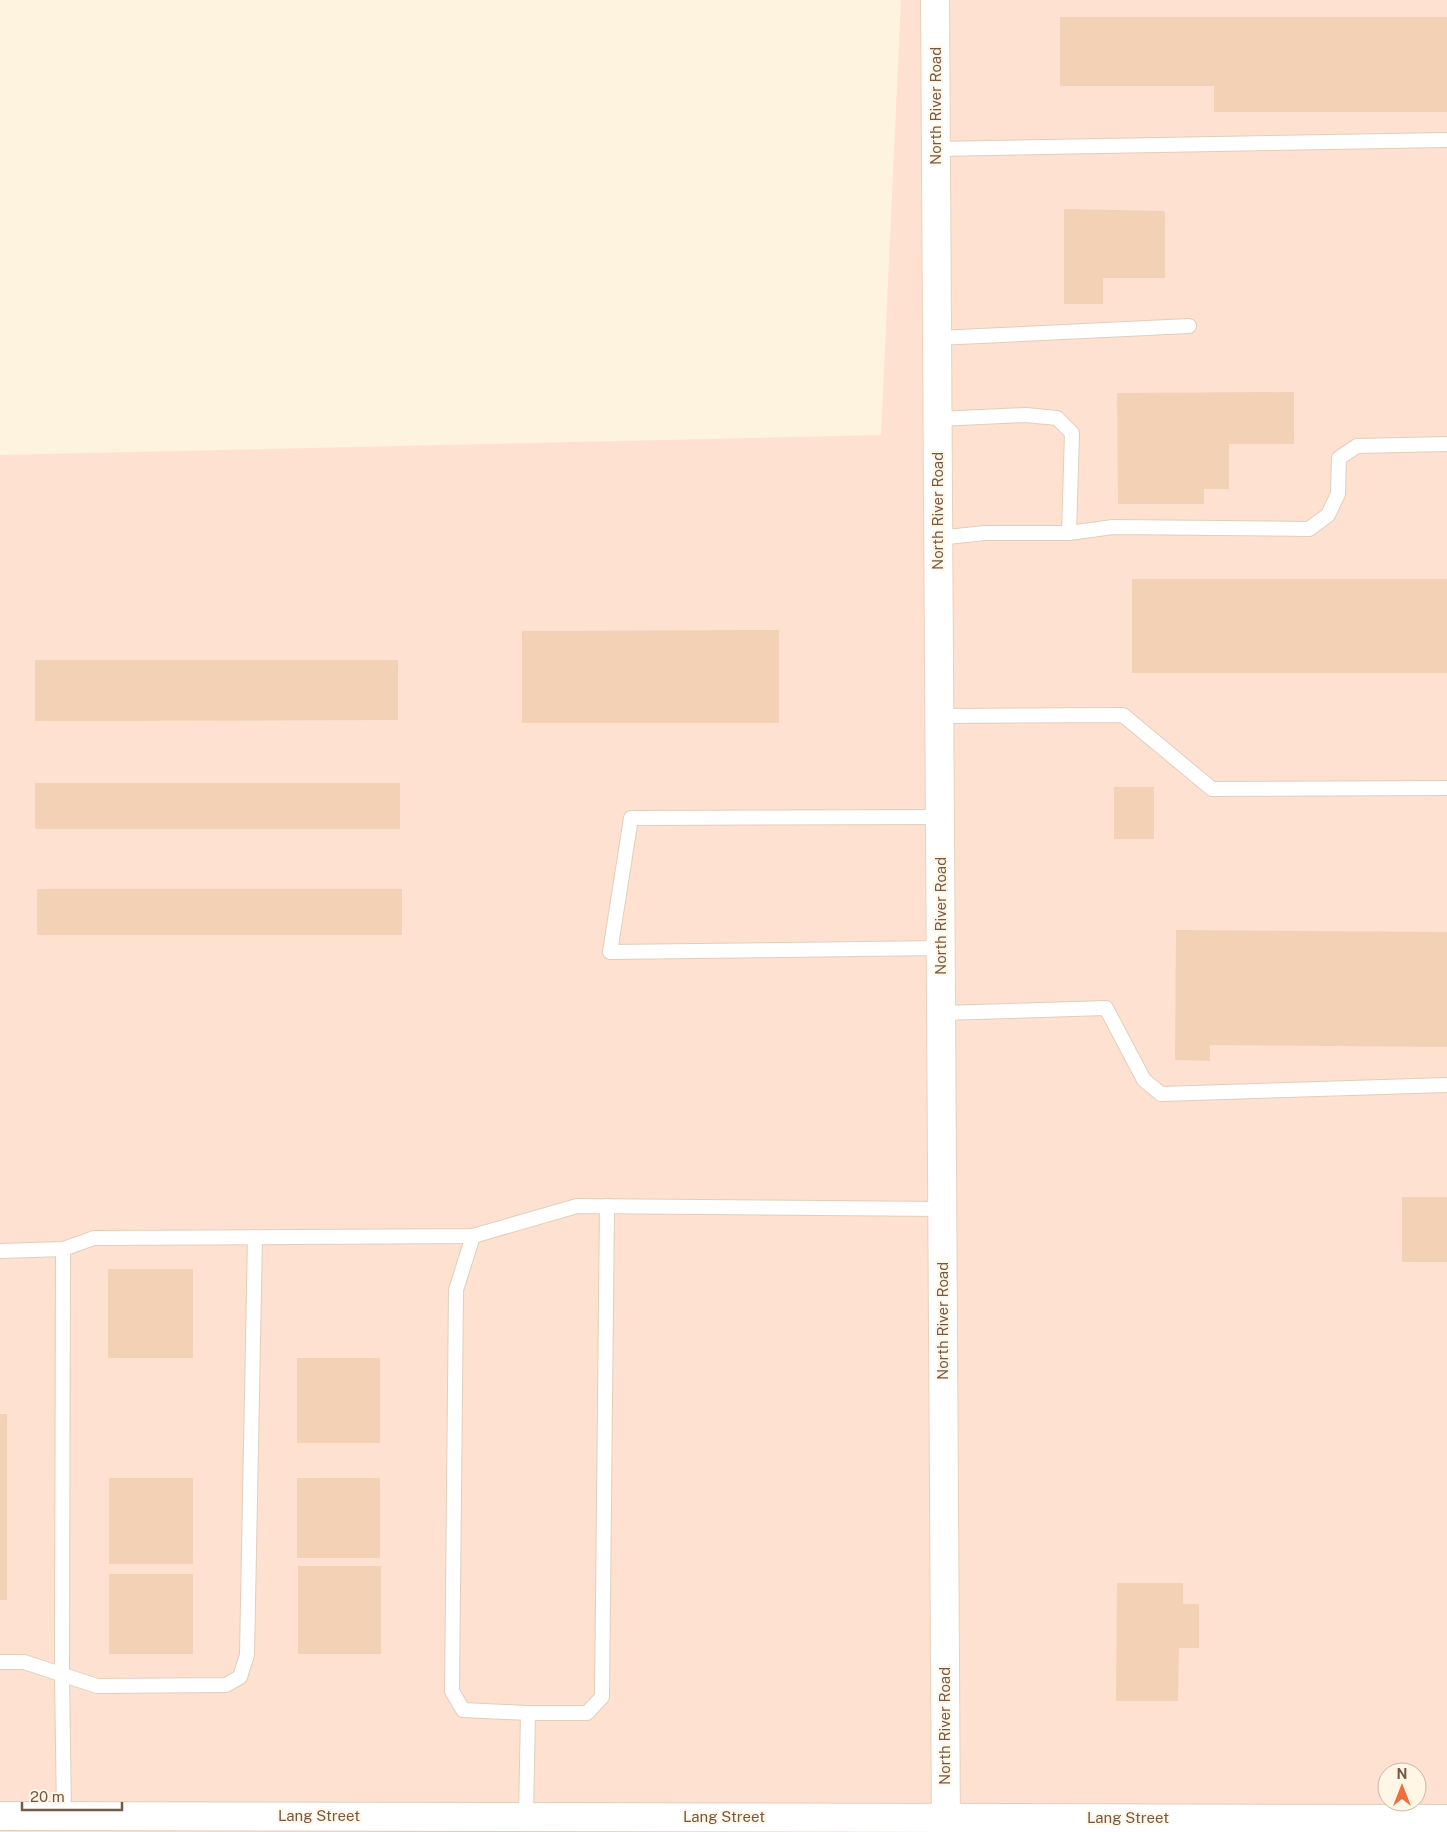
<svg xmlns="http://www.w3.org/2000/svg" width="1447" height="1832" font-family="'Public Sans',sans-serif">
  <rect width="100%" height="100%" fill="#fdf3df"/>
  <!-- commercial -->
  <path fill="#fee1d1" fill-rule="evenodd" d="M901,0H1447V1832H0V455L881,435ZM1387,1772H1417V1802H1387Z"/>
  <!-- building -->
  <g fill="#f3d1b5">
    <path d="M1060,17H1447V112H1214V86H1060Z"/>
    <path d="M1064,209L1165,211V278H1103V304H1064Z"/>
    <path d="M1294,392V444H1229V489H1204V504H1118L1117,393Z"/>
    <rect x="1132" y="579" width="315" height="94"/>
    <path d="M779,630V723H522V631Z"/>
    <path d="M35,660H398V720L35,721Z"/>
    <rect x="35" y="783" width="365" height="46"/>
    <rect x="1114" y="787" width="40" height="52"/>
    <rect x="37" y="889" width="365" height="46"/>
    <path d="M1176,930L1447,932V1047L1210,1045V1061L1175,1060Z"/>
    <rect x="1402" y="1197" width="45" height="65"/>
    <rect x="108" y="1269" width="85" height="89"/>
    <rect x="297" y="1358" width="83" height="85"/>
    <rect x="0" y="1414" width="7" height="186"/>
    <rect x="109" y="1478" width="84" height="86"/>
    <rect x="297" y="1478" width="83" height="80"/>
    <rect x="298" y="1566" width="83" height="88"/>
    <rect x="109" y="1574" width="84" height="80"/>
    <path d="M1117,1583H1183V1604H1199V1648H1179L1178,1701H1116Z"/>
  </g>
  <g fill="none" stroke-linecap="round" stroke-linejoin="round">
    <!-- lane casing -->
    <g stroke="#e1cfbb" stroke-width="16">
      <g id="lane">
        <path d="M936,149L1447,140"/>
        <path d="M937,338L1189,326"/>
        <path d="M938,419L1026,415L1057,418L1072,433L1069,533"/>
        <path d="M938,538L985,533H1069L1113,527L1309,529L1328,515L1338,494L1339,458L1357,446L1447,444"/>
        <path d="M939,716L1123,715L1212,789L1447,788"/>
        <path d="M940,817L631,818L610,952L941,948"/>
        <path d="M941,1013L1106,1008L1144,1080L1161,1094L1447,1085"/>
        <path d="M473,1236L456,1290L452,1691L463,1710L528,1713L526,1817"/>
        <path d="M63,1249L62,1674L64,1816"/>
        <path d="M0,1251L63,1249L94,1238L473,1236L577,1206L942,1209"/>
        <path d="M0,1662H24L97,1686L226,1685L240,1677L247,1655L255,1237"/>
        <path d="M528,1713H587L602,1697L607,1206"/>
      </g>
    </g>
    <!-- street casing -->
    <g stroke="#e1cfbb" stroke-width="30">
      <path id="street" d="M0,1816L1447,1819"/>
    </g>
    <!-- secondary casing -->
    <g stroke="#e8d2ba" stroke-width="30">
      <path id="secondary" d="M935,0L946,1832"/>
    </g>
    <!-- lane -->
    <use href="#lane" stroke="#fff" stroke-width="14"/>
    <!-- street -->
    <use href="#street" stroke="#fff" stroke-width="28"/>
    <!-- secondary -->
    <use href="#secondary" stroke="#fff" stroke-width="28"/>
  </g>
  <g text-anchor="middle" stroke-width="4" stroke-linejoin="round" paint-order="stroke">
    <!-- street labels -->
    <g font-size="15" fill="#745946" stroke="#fff6e6">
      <text transform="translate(936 106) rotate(-90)" y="5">North River Road</text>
      <text transform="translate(938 511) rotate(-90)" y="5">North River Road</text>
      <text transform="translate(941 916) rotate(-90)" y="5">North River Road</text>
      <text transform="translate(943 1321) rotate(-90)" y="5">North River Road</text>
      <text transform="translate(945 1726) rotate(-90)" y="5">North River Road</text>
      <text x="319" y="1821">Lang Street</text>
      <text x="724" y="1822">Lang Street</text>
      <text x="1128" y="1823">Lang Street</text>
    </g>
  </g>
  <!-- north arrow -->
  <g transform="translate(1402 1787)"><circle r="24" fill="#fff6e6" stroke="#c7b7a6"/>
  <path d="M0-4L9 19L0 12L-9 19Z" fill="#ed6f3e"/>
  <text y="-8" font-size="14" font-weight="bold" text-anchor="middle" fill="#745946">N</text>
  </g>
  <!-- scale -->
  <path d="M22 1802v8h100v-8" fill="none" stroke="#745946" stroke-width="2.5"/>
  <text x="30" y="1802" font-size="15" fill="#745946" stroke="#fff6e6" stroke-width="4" paint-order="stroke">20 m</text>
</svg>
